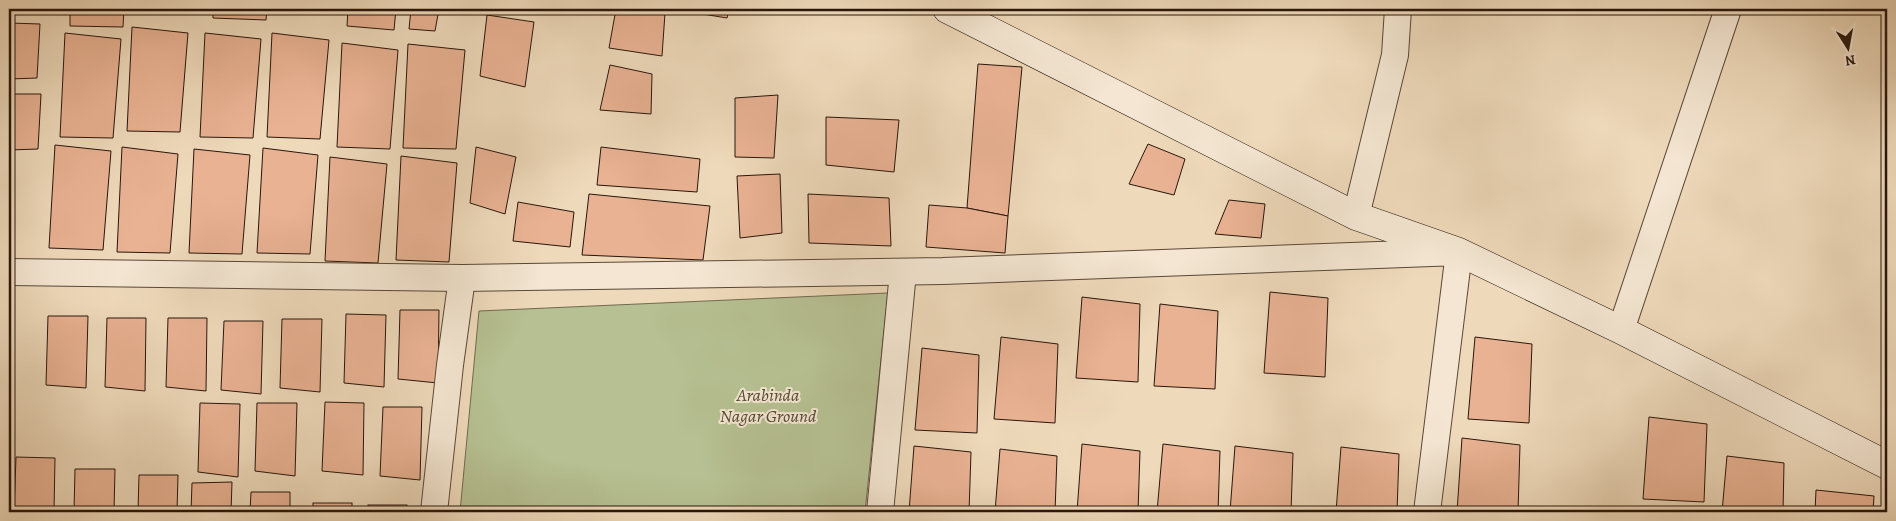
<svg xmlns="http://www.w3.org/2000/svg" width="1896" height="521" font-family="Alegreya,serif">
  <rect width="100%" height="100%" fill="#eed9ba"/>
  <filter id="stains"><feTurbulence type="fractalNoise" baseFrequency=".004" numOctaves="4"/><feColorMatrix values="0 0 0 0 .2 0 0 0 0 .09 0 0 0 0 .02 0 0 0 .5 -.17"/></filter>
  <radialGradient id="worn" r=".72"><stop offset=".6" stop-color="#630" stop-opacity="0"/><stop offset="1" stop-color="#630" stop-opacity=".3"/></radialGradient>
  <!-- green -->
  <path fill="#b6c092" stroke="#6f6b4f" d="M888,293L865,512H460L479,311Z"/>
  <!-- building -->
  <g fill="#e9b293" stroke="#28160c">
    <path d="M9,9H45V12L9,14Z"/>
    <path d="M70,9H124L123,27L70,26Z"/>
    <path d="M140,9H193L192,12L139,10Z"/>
    <path d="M213,9H267L266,20L213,18Z"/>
    <path d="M348,9H396L394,30L347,26Z"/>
    <path d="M411,9H439L435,31L409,29Z"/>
    <path d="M616,9H646L665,13L662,56L609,48Z"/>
    <path d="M679,9H729L727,18L678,10Z"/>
    <path d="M487,15L534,22L525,87L480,76Z"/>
    <path d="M9,23L40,24L37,78L9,79Z"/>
    <path d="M132,27L188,33L180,132L127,131Z"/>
    <path d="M65,33L121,39L113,138L60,137Z"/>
    <path d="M205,33L261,39L253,138L200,137Z"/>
    <path d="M272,33L329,40L320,139L267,137Z"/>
    <path d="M342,43L398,50L390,149L337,147Z"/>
    <path d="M408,44L465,50L456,149L403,148Z"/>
    <path d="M978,64L1022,67L1008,216L967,208Z"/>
    <path d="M610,65L652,74L651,114L600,110Z"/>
    <path d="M9,94H41L38,149L9,150Z"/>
    <path d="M778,95L774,158L735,157V98Z"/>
    <path d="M826,117L899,120L894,172L826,165Z"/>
    <path d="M1148,144L1185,159L1174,195L1129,184Z"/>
    <path d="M55,145L111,151L103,250L49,248Z"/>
    <path d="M122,147L178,154L170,253L117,252Z"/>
    <path d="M476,147L516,157L505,214L470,203Z"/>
    <path d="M601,147L700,159L697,192L597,185Z"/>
    <path d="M263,148L318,155L310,254L257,253Z"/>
    <path d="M194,149L250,155L242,254L189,253Z"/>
    <path d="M401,156L457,163L449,262L396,260Z"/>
    <path d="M330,157L387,164L378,263L325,261Z"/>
    <path d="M780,174L782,233L740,238L737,176Z"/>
    <path d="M589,194L710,206L703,260L582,255Z"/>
    <path d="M808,194L889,198L891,246L809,243Z"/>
    <path d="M1229,200L1265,204L1261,238L1215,234Z"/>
    <path d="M518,202L574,212L570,247L513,241Z"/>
    <path d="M929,205L967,208L1008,216L1005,253L926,247Z"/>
    <path d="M1270,292L1328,298L1325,377L1264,373Z"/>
    <path d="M1082,297L1140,304L1138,382L1076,378Z"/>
    <path d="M1160,304L1218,311L1215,389L1154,386Z"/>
    <path d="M400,310H439L438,383L398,379Z"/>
    <path d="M346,314L386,315L384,387L344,383Z"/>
    <path d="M48,316H88L86,388L46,385Z"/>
    <path d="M107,318H146L145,391L105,387Z"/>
    <path d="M168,318H207L206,391L166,387Z"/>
    <path d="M282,319H322L320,392L280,388Z"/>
    <path d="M224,321H263L261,394L221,390Z"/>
    <path d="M1001,337L1058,344L1055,423L994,419Z"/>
    <path d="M1475,337L1532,344L1529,423L1468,419Z"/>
    <path d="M922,348L979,355L977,433L915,430Z"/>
    <path d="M325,402L364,403L363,475L322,471Z"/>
    <path d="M200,403L240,404L238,477L198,472Z"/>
    <path d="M257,403H297L295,476L255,471Z"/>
    <path d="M383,407H422L420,480L380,476Z"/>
    <path d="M1649,417L1707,424L1704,502L1643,499Z"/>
    <path d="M1462,438L1520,445L1518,512H1457Z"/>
    <path d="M1082,444L1140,451L1138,512H1077Z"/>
    <path d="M1163,444L1220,451L1218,512H1157Z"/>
    <path d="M914,446L971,452L969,512H909Z"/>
    <path d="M1235,446L1293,453L1291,512H1230Z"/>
    <path d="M1341,447L1399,454L1397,512H1336Z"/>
    <path d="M1000,449L1057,456L1055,512H995Z"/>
    <path d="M1727,456L1784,463L1783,512H1722Z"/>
    <path d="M16,457L55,458L54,512H14Z"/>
    <path d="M75,469H115L114,512H74Z"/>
    <path d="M139,475H178L177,512H138Z"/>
    <path d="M232,482L231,512H191L192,483Z"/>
    <path d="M1816,490L1874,496L1873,512H1815Z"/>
    <path d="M251,492H290V512H250Z"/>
    <rect x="313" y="503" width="39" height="9"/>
    <rect x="368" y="505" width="39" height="7"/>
  </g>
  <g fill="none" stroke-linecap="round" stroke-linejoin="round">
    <!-- street casing -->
    <g stroke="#5a4738" stroke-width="28">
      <g id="street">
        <path d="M1356,216L1395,55L1398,9"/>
        <path d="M9,272L462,278L943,271L1459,252L1427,512"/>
        <path d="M1621,330L1728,9"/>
        <path d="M434,512L450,365L462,278"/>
        <path d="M880,512L903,272"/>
      </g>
    </g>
    <!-- secondary casing -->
    <g stroke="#28160c" stroke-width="29">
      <path id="secondary" d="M947,9L1356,216L1459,252L1621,330L1887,465"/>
    </g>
    <!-- street -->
    <use href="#street" stroke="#f4e6d2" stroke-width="26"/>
    <!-- secondary -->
    <use href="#secondary" stroke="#f4e6d2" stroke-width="28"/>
  </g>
  <g text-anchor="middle" stroke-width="4" stroke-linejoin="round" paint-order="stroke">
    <!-- park labels -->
    <g font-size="18" font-style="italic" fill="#534934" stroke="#f4e6d2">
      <text x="768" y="401">Arabinda<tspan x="768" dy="21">Nagar Ground</tspan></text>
    </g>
  </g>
  <!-- margin -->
  <rect width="1896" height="521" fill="none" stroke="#eed9ba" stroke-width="30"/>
  <rect x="10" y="10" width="1876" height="501" fill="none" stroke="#28160c" stroke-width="2.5"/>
  <rect x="15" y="15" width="1866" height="491" fill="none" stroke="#28160c"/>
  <!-- north arrow -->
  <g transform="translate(1848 48) rotate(169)" stroke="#f4e6d2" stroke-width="4" paint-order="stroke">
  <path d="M0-4L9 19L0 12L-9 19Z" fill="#28160c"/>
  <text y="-8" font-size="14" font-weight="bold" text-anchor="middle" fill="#28160c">N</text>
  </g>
  <rect width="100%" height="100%" filter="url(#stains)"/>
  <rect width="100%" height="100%" fill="url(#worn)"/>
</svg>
